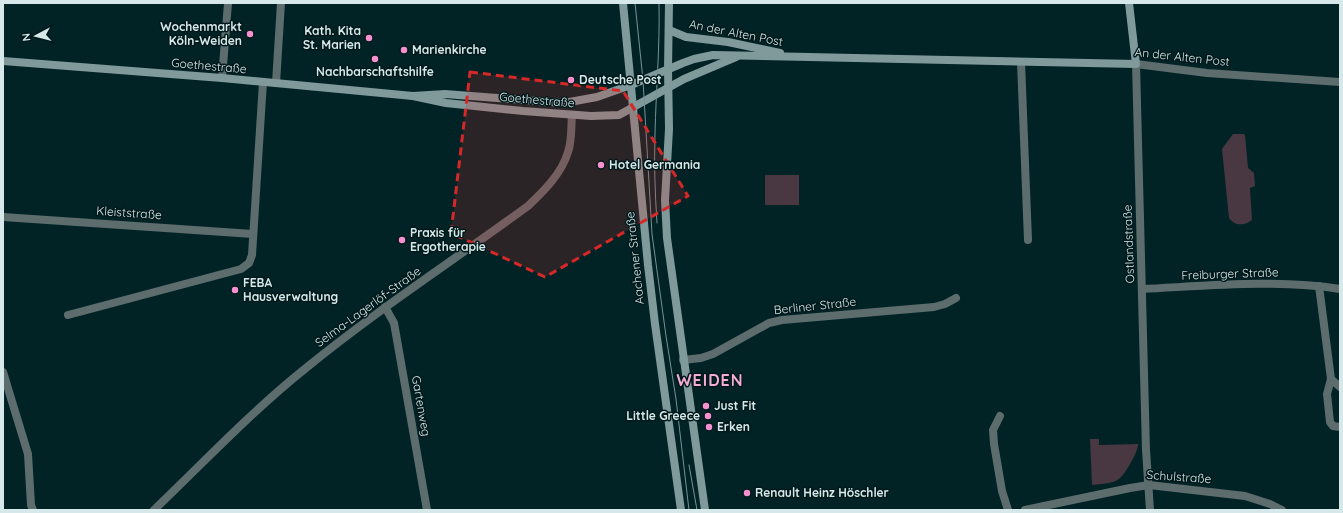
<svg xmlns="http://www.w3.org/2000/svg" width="1343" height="513" font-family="Quicksand,sans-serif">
  <rect width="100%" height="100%" fill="#012326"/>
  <!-- green -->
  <g fill="#493741">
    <path d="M1233,134H1243L1245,135L1248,168L1254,173L1255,186L1250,188L1252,220C1245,226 1234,226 1229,218L1222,149Z"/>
    <path d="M799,175V205H765V175Z"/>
    <path d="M1090,439H1099V445L1138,444C1139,450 1125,475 1119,479C1112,484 1100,484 1092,485Z"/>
  </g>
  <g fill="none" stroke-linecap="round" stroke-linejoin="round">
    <!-- street -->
    <g stroke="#5d6c6d" stroke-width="8">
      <path d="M1021,62L1028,240"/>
      <path d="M222,78L228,3"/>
      <path d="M276,83L281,3"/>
      <path d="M3,217L253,234"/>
      <path d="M1319,286L1331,379L1327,394L1330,422L1333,426L1340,427"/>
      <path d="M1142,289C1206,286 1277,279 1340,289"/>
      <path d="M385,307L394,323L427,510"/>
      <path d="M68,315L241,269L249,263L252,255L263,82"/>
      <path d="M683,360L701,358L713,354L769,323L782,320L934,307L945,304L956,298"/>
      <path d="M3,372L28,454L31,505L33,510"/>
      <path d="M1331,379L1340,387"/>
      <path d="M1000,416L993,430L994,444L1002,491L1008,510"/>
      <path d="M154,510C204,462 252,411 306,368C377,310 454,260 528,206C544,191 562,173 568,152C572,141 571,127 572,115"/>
      <path d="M1025,510L1130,488L1149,485L1245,496L1270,504L1282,510"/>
      <path d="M1150,510L1146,450L1136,64L1207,73L1340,82"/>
    </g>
    <!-- secondary -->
    <g stroke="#80999b" stroke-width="8">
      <path d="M623,3L648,265L655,324L681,510"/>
      <path d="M669,3L668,69L669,129L665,200L667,238L705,510"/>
      <path d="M669,30L686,37L728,42L780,53"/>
      <path d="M3,61L222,78L413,96L446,103L523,111L591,116L619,115L684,79L736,57"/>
      <path d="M413,96L445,94L564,103L597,97L631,85L683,63L694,59L713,55L1136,64L1129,3"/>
    </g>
    <!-- tram -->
    <g stroke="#789193" stroke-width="1">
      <path d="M635,3L643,80L652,234L666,336L676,399L689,510"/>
      <path d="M657,223C655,193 654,164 655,134C656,90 660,47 659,3"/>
      <path d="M689,465L697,510"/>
    </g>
  </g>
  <!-- marked area -->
  <path fill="#d62828" fill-opacity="0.2" stroke="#d62828" stroke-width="3" stroke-dasharray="8 5" stroke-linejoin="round" d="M470,72L623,91L688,196L545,277L451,233Z"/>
  <!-- markers -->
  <g fill="#f790ce" stroke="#01191b" stroke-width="1.5">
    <circle cx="250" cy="34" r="4"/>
    <circle cx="369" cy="38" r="4"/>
    <circle cx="404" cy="50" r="4"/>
    <circle cx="375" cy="59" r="4"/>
    <circle cx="571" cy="80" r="4"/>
    <circle cx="601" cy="165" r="4"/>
    <circle cx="402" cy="240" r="4"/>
    <circle cx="235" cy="290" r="4"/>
    <circle cx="706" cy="406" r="4"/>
    <circle cx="708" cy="416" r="4"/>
    <circle cx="709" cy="427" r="4"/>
    <circle cx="747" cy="493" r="4"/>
  </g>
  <g text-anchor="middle" stroke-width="3" stroke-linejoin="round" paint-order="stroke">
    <!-- poi labels -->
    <g font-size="12" font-weight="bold" fill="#d6e8e9" stroke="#01191b" text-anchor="start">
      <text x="242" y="31" text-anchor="end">Wochenmarkt<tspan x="242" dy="14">Köln-Weiden</tspan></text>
      <text x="361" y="35" text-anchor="end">Kath. Kita<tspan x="361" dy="14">St. Marien</tspan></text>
      <text x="412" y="54">Marienkirche</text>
      <text x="375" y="76" text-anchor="middle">Nachbarschaftshilfe</text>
      <text x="579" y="84">Deutsche Post</text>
      <text x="609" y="169">Hotel Germania</text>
      <text x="410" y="237">Praxis für<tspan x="410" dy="14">Ergotherapie</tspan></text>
      <text x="243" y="287">FEBA<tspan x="243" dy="14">Hausverwaltung</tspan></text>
      <text x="714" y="410">Just Fit</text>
      <text x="700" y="420" text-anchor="end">Little Greece</text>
      <text x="717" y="431">Erken</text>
      <text x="755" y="497">Renault Heinz Höschler</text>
    </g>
    <!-- street labels -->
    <g font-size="12" fill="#d6e8e9" stroke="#01191b">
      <text transform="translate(736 33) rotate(11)" y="4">An der Alten Post</text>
      <text transform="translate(1182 57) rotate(6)" y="4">An der Alten Post</text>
      <text transform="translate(209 66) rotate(5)" y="4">Goethestraße</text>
      <text transform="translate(537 100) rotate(5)" y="4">Goethestraße</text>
      <text transform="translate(129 213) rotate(4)" y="4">Kleiststraße</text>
      <text transform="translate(1129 244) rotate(-92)" y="4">Ostlandstraße</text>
      <text transform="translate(635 258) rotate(-96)" y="4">Aachener Straße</text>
      <text transform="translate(1230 274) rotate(-2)" y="4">Freiburger Straße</text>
      <text transform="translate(815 306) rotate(-6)" y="4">Berliner Straße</text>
      <text transform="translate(368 307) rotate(-36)" y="4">Selma-Lagerlöf-Straße</text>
      <text transform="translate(421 406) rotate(80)" y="4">Gartenweg</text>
      <text transform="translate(1179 477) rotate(4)" y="4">Schulstraße</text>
    </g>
    <!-- district labels -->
    <g font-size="16" font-weight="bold" letter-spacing="1" fill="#f5add6" stroke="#01191b">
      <text x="710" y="386">WEIDEN</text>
    </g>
  </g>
  <!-- border -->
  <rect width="1343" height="513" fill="none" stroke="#d6e8e9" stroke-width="8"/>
  <!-- north arrow -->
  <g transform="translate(36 36) rotate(263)" stroke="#01191b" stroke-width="3" paint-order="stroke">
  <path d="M0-3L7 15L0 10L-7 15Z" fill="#d6e8e9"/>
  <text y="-6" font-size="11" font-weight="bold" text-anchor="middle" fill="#d6e8e9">N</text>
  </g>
</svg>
